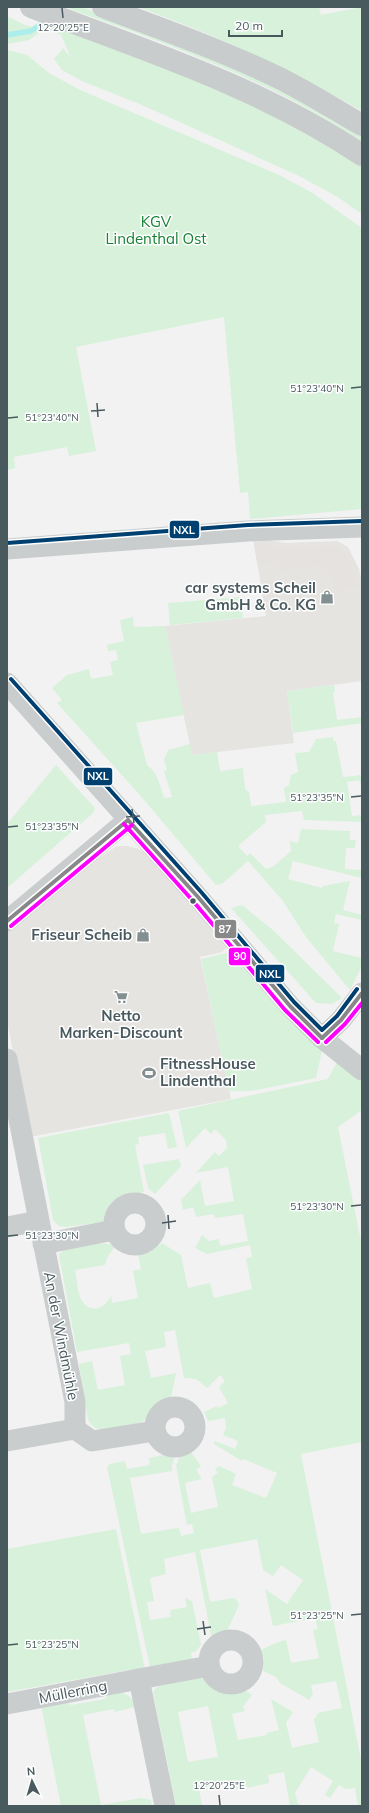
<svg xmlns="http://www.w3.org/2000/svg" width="369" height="1813" font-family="Mulish,sans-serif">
  <rect width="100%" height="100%" fill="#f2f2f2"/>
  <!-- commercial -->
  <g fill="#e6e4e1">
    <path d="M253,538L287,543L337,541L348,547L359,569L362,581V681L287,691L294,743L192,755L165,626L266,616Z"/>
    <path d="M117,846H128L139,849L150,856L229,945L222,952L200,957L231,1099L30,1137L7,1021V929L65,881Z"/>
  </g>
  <!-- green -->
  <g fill="#d7f1db" fill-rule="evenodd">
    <path d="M74,7C89,7 113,20 128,25C210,56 288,91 362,137V142C273,82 171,45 70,9Z"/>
    <path d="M138,7H319L321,15L362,7V111C290,70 216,35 138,7Z"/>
    <path d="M7,16L27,26H30L39,33L29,40L7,44Z"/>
    <path d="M50,23L240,98L337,151L362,167V214L336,196L299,176L142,105L82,81L62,70L54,59L63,48L71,58L61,35L44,27Z"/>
    <path d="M7,50L27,55L49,73L78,89L279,175L311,192L362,228V509L250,519L248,492L240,493L224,317L76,347L96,451L69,456L67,447L14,457L15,468L7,470Z"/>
    <path d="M241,597L243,618L170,625L168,603Z"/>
    <path d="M133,617L134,627L165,626L184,715L136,723L147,765C158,773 160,786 164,798L172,797L164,771L167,770L164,760L168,750L190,744L192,755L217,752L220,771L243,768L245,789L249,792L251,806L286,802L284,788L289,785L291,775L298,772L295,753L309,752L316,739L333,737V741H336L343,777L362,775V783H360L359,780L347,782L352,816L362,815V822L304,820L302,811L265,815L266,822L238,846L247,856L250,853L266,869L274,866L291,851L290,841L298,843L301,829L350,831V840H356L355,848H346L345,869L362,870V878L293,861L288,879L322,888L323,886L350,881L343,910L362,915V920L336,914L334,923L339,924L333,951L362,958V966L350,990L306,937L283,901L248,861L222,884L216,885L138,793L57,703L62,700L52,688L67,675L89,669L91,679L113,675L110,662L118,660L116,650L108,651L107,645L124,641L120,620Z"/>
    <path d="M334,685L335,691L333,692L337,720L362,717V723L293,733L287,691Z"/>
    <path d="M56,765L95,808L93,813L7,888V824Z"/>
    <path d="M242,905L274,931L342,998L332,1004L316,1003L231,908Z"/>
    <path d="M235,951L322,1051L316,1078L251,1091H229L201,959Z"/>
    <path d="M338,1060L362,1079V1110L338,1127L362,1246V1442L301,1454L362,1765V1806H358L355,1788L345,1789L339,1785L330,1798L325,1795L333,1781L311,1767L295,1793L298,1804L304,1806H290L284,1772L268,1775L269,1783L248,1788L247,1786L229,1790L228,1783L199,1789L202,1806H176L153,1692C162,1677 185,1679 200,1677C216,1690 224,1693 245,1690L252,1695L243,1707L245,1711L232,1714L238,1740L267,1735V1733L279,1730L271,1699L293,1712L286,1723L292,1748L319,1742L314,1720L318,1713L342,1708L336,1681L311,1685L313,1694L309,1700L280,1683L276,1677L263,1671L264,1658L261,1650L276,1643L286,1640L291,1663L319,1658L313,1630L318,1629L315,1618L273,1626L265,1589L287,1604L303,1580L281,1565L273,1576L263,1570L257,1539L200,1550L210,1602L233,1598L237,1600L239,1605L226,1633L212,1640L195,1552L164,1559L166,1574L150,1578L154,1601L147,1602L150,1620L171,1617L170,1610L187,1607L185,1598L192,1601L201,1645L196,1651L191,1653L192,1659L150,1667L107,1467L110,1464L125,1461L127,1469L150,1465L149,1458L168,1454L175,1455L172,1466V1471L130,1478L141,1534L177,1528H179L181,1536L194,1533L192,1524L187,1525L176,1466L180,1455L191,1452L201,1466L196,1470L202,1479L185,1483L191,1513L218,1507L212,1477L218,1473L215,1469L219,1466L236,1474L232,1485L266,1498L277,1473L243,1459L242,1461L214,1444L215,1441L235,1449L238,1441L223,1435L226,1428L225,1418L208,1421L204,1412L217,1406L218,1408L228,1403L219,1387L225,1381L220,1375L207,1388L196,1379L184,1378L175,1330L164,1332L166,1347L145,1351L151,1378L176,1373L171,1398C152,1403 156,1412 143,1421C136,1426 108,1431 100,1429C94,1428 91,1425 88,1420L79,1364L92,1361L98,1390L125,1385L120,1356L131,1354L129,1343L77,1352L59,1255C61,1253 63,1250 66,1249C76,1242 104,1241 115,1246L107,1258L105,1265L75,1270C77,1279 77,1291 81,1299C89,1315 105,1309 111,1296L112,1303L138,1298L133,1271L141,1269L138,1254L150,1252L162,1243L181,1255L188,1288L210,1283L214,1298L252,1289L246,1258L252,1257L250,1245L207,1254L195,1248L202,1235L209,1241L219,1239L220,1246L248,1241L243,1214L215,1218L214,1214L196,1217L193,1207L183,1210L181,1200L200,1180L205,1206L234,1201L228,1167L196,1173L215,1152L219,1156L227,1148L226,1140L215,1129L211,1134L205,1128L186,1148L178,1111L328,1079ZM208,1706L218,1757L188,1762L178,1712Z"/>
    <path d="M169,1113L177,1147L168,1149L165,1133L138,1137L139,1144L135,1145L144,1192L128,1196L120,1201L103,1222L66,1227L59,1226L53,1220L38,1138Z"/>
    <path d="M179,1159L181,1166L155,1194L148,1188L143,1165Z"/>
    <path d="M116,1529L145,1669L128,1670L7,1692V1549Z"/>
    <path d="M111,1691C124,1692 130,1695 138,1706L115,1712L114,1709L83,1715L101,1805L141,1798L151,1800L152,1806H61L41,1705L63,1700L71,1705L105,1699Z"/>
  </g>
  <!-- sand -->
  <path fill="#e5e2df" d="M254,544C265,545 276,548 288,548C334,551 342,529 359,587L335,591L332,573L315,565L278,572L275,562L265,564L257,562Z"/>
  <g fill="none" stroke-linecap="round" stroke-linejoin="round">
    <!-- stream -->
    <path stroke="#adeeec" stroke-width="5.5" d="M7,35L31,31L49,19"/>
    <!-- minor -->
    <g stroke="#cacdce" stroke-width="21">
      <path d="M7,549L248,531L362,527"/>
      <path d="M7,683L198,897L290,1006L322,1038L362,1070"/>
      <path d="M7,921L128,820"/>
      <path d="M322,1038L341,1020L362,993"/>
      <path d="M7,1059L75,1402V1429"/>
      <circle cx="135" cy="1224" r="21"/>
      <path d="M7,1227L38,1221"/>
      <path d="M43,1244L114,1230"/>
      <circle cx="175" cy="1427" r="20"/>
      <path d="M7,1441L75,1429L92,1441L155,1431"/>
      <circle cx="231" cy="1662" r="22"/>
      <path d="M139,1679L209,1666"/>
      <path d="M7,1704L139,1679L165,1806"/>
    </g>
    <!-- major -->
    <g stroke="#c8cccd" stroke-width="22">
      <path d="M31,7C145,50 260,87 362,155"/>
      <path d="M103,7C162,29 221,50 277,77C306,91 334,109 362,125"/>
    </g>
    <!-- bus-1 casing -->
    <g stroke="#fff" stroke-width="7">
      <g id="bus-1">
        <path d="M128,820L198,897L290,1006L322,1038"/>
        <path d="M7,921L128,820"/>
        <path d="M322,1038L341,1020L362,993"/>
      </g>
    </g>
    <!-- bus-2 casing -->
    <g stroke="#fff" stroke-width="7">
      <g id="bus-2">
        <path d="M124,824L193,901L285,1010L318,1042"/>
        <path d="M11,926L132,825"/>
        <path d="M326,1042L345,1024L362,1003"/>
      </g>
    </g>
    <!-- bus-3 casing -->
    <g stroke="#fff" stroke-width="7">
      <g id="bus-3">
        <path d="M7,543L248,525L362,521"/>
        <path d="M11,679L202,893L294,1002L322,1030L337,1016L357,989"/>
      </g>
    </g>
    <!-- bus-1 -->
    <use href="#bus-1" stroke="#888" stroke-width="4"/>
    <!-- bus-2 -->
    <use href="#bus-2" stroke="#f0f" stroke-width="4"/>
    <!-- bus-3 -->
    <use href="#bus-3" stroke="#004071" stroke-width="4"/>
  </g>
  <!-- ticks -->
  <path fill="none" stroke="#495a5f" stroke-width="1.5" d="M62,8L63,18M351,388L361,387M97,403L98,417M91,411L105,410M8,418L18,417M351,797L361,796M132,809L134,823M126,817L140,816M8,827L18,826M351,1206L361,1205M168,1215L169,1229M162,1223L176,1221M8,1236L18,1235M351,1615L361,1614M203,1621L205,1635M197,1629L211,1627M8,1645L18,1644M219,1795L220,1805"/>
  <!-- icons -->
  <defs>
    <g id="shop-bare" transform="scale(1.08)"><path d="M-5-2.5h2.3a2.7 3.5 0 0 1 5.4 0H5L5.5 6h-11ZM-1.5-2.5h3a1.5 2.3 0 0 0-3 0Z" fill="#848f92" stroke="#fff" stroke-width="2.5" paint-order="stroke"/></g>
    <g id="supermarket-bare" transform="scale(1.08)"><path d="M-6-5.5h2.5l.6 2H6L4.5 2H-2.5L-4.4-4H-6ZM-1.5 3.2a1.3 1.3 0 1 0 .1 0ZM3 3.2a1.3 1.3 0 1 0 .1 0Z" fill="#848f92" stroke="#fff" stroke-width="2.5" paint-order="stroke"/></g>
    <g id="stadium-bare" transform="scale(1.08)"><path d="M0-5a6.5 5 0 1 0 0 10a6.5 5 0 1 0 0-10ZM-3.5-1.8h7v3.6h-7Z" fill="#848f92" stroke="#fff" stroke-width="2.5" paint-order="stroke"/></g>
  </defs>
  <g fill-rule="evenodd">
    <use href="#shop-bare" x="327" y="597"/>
    <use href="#shop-bare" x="143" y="935"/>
    <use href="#supermarket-bare" x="121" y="997"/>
    <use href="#stadium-bare" x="149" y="1073"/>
  </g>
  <!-- markers -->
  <circle fill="#495a5f" stroke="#fff" stroke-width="1.5" cx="193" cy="901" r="3.5"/>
  <g text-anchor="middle" stroke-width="3" stroke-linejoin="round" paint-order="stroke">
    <!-- park labels -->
    <g font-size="15" fill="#188134" stroke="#fff">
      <text x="156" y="227">KGV<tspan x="156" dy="17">Lindenthal Ost</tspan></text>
    </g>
    <!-- poi labels -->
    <g font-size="15" font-weight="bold" fill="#495a5f" stroke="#fff" text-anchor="end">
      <text x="316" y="593">car systems Scheil<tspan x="316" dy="17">GmbH &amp; Co. KG</tspan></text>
      <text x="132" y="940">Friseur Scheib</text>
      <text x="121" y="1021" text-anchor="middle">Netto<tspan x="121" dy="17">Marken-Discount</tspan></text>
      <text x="160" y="1069" text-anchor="start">FitnessHouse<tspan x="160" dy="17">Lindenthal</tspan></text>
    </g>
    <!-- street labels -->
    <g font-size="15" fill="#495a5f" stroke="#fff">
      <text transform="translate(61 1336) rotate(79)" y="5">An der Windmühle</text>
      <text transform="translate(73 1692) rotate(-11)" y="5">Müllerring</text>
    </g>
  </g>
  <g font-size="10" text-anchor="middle" fill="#495a5f" stroke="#fff" stroke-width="3" stroke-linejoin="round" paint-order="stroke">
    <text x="63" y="31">12°20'25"E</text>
    <text x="317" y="392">51°23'40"N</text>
    <text x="52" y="421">51°23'40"N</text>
    <text x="317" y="801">51°23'35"N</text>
    <text x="52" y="830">51°23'35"N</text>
    <text x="317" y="1210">51°23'30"N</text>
    <text x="52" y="1239">51°23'30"N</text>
    <text x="317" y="1619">51°23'25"N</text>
    <text x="52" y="1648">51°23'25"N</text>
    <text x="219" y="1789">12°20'25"E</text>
  </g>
  <g stroke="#fff" stroke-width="1.5">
    <rect x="169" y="520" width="31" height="19" rx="4" fill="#004071"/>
    <rect x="83" y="767" width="30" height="19" rx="4" fill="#004071"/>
    <rect x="214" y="919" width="23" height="20" rx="4" fill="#888"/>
    <rect x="228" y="947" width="23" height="19" rx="4" fill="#f0f"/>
    <rect x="255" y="964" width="30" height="19" rx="4" fill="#004071"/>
  </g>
  <g font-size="11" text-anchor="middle" font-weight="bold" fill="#fff">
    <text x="184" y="534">NXL</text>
    <text x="98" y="780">NXL</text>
    <text x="225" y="933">87</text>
    <text x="240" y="960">90</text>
    <text x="270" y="978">NXL</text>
  </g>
  <!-- border -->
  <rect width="369" height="1813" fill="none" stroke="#495a5f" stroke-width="16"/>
  <!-- north arrow -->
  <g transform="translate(32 1781) rotate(355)" stroke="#ffffff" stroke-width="3" paint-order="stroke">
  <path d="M0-3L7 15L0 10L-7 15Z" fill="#495a5f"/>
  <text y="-6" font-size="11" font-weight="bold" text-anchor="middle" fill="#495a5f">N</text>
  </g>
  <!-- scale -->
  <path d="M229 30v6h53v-6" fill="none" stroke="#495a5f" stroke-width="2"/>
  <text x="235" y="30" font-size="12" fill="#495a5f" stroke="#ffffff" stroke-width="3" paint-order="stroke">20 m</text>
</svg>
